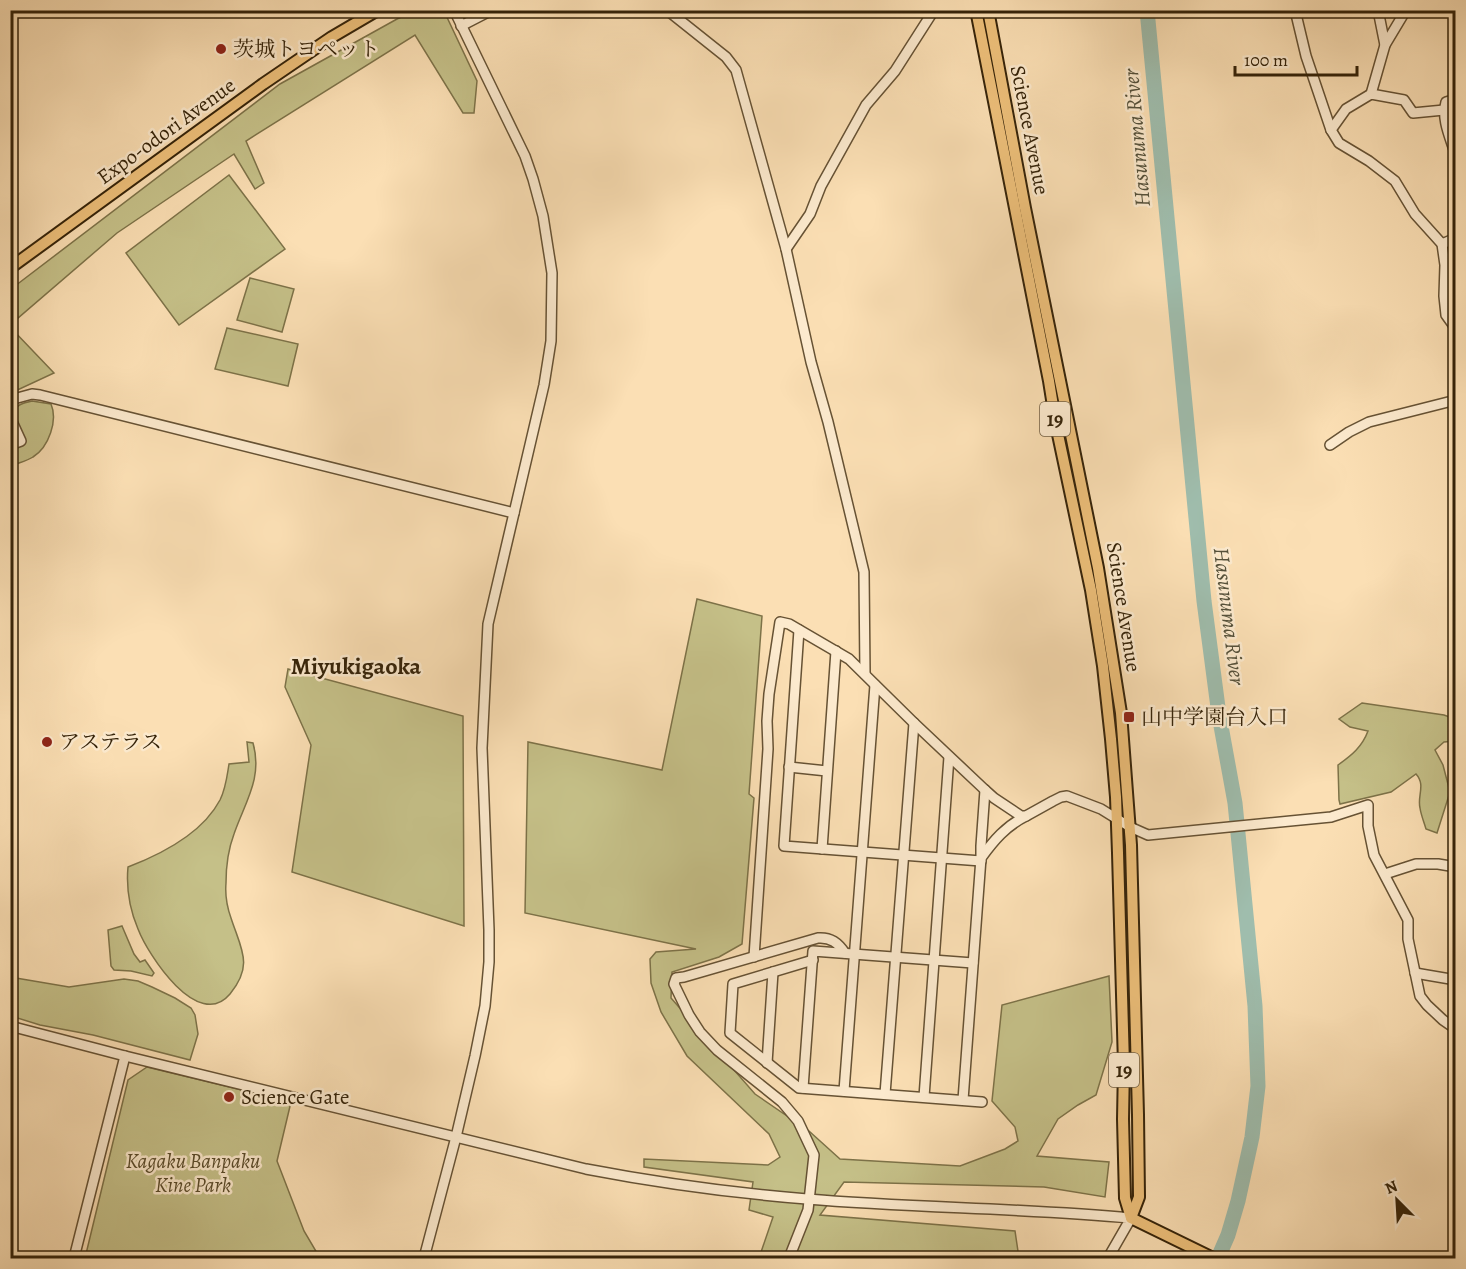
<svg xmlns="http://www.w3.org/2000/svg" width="1466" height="1269" font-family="Alegreya,'Noto Serif JP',serif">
  <rect width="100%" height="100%" fill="#fbdfb4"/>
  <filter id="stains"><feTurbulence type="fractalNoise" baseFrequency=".00333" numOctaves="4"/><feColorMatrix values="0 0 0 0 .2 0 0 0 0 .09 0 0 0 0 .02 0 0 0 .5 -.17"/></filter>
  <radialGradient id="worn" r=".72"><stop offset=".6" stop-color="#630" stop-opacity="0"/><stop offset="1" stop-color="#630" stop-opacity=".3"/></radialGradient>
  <!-- green -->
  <g fill="#c5c088" stroke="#7d7248" stroke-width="1.5">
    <path d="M416,10L444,11L477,81L474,113H463L415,35L246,141L264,183L255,189L234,154L117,233L11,324V289L280,84L397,19Z"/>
    <path d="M229,175L285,249L179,325L126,253Z"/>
    <path d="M250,278L294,289L282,332L237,320Z"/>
    <path d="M11,328L54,373L11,393H10Z"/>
    <path d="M227,328L298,344L288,386L215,369Z"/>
    <path d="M32,401L51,404C58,420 49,447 33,457C27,461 18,463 11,466V448L25,442L11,413C16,405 23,403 32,401Z"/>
    <path d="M697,599L762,616L749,794L754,798L742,944L719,957L672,972L671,998L755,1094L809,1131L840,1159L960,1166L1005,1149L1018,1141L1015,1127L992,1101L1002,1005L1109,976L1112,1042L1096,1095L1078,1105L1058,1119L1037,1156L1109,1162L1105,1197L1044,1187L844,1182L820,1215L1015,1231L1019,1258H759L773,1217L749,1210L753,1182L644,1167V1159L768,1165L780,1157L769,1134L687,1056L661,1012L651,983L650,959L656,952L696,949L525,913L528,742L662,770Z"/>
    <path d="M288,669L463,716L464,926L292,872L311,745L285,687Z"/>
    <path d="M1362,703L1444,715L1455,719V741L1444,742L1435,750L1443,765L1450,792L1437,833L1426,829C1424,822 1421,815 1420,808C1417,796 1426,785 1416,774L1391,792L1340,804L1339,800L1338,765C1352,755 1362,747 1368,731L1350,727L1339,719Z"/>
    <path d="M247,742L253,743C263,778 245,802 234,834C228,850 226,866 226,883C225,895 227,907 231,918C241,949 254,965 230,994C198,1032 148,955 138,929C130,910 126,889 128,867C162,854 202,834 220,800C226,788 227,776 229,764L249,762Z"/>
    <path d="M122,926L134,954L140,962L145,960L154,973L152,976L131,971L114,970L111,966L108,930Z"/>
    <path d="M10,977L69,987L124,979L138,981L152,987L175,998L191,1008L195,1015L198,1034L190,1060L93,1035L40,1025L11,1016Z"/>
    <path d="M147,1067L291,1102L277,1161L304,1231L320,1258H85L128,1080Z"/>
  </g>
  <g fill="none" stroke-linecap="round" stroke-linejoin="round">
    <!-- river -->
    <path stroke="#9fbdad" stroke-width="15" d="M1147,10L1204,601L1219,715L1235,803L1255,1006L1258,1086L1252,1137L1238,1201L1228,1235L1218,1258"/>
    <!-- minor casing -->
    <g stroke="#665234" stroke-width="12">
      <g id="minor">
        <path d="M667,10L726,57L736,70L786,249L811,362L828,422L864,572L865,674"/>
        <path d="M1295,10L1306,56L1331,130L1339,143L1369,161L1395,181L1415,214L1442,244L1445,265L1444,296L1446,315L1456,329"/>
        <path d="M1378,10L1385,45"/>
        <path d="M461,26L492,10"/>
        <path d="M1371,94L1385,45L1406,10"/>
        <path d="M1456,99L1446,102C1441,120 1451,139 1456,156"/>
        <path d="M1331,130L1346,109L1371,94L1404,100L1413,113L1444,110"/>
        <path d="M1442,244L1456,238"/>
        <path d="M786,249L810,214L821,186L866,105L895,71L934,10"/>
        <path d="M10,400L32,394L40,395L514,513"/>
        <path d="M10,417L21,441L10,445"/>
        <path d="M1330,445L1349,432L1369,422L1456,400"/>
        <path d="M799,630L784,846L981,861"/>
        <path d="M789,767L827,771"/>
        <path d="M822,849L836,651"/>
        <path d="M981,858V846L985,790"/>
        <path d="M1385,874L1416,864H1438L1456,867"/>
        <path d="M754,957L768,749L767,721L769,694L780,622L789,624L849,659L914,723L984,789L994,798L1021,816H1026L1053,801L1061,797L1067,796L1101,809L1130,827L1148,835L1331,817L1368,805V826L1374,855L1408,920V939L1420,996L1427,1005L1443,1020L1456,1029"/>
        <path d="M813,960L733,984L730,1033L799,1088L982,1102"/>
        <path d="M1415,973L1456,980"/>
        <path d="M10,1026L125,1056L586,1169C659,1183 733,1193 807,1199C915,1208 1023,1208 1131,1218L1108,1258"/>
        <path d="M767,1063L773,972"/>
        <path d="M803,1088L813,951L973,963"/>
        <path d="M844,1091L875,685"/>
        <path d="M885,1094L914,723"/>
        <path d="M924,1097L949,757"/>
        <path d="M963,1100L981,858C994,840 1006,826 1026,816"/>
        <path d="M74,1258L125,1056"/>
        <path d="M424,1258L456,1137L475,1056L485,1006L489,962V930L482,748L488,624L544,385L551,341L552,273L543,216L533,179L525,156L454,10"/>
        <path d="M789,1258L808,1210L814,1155L798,1121L782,1102L717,1050L700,1032L689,1015L674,984L676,978L684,977L818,938C831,937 838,943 845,953"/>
      </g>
    </g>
    <!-- major casing -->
    <g stroke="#352309" stroke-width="14">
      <g id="major">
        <path d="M976,10L1049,381L1056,425L1091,590L1103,666L1111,739L1116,797L1118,853L1124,1065L1123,1119L1125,1198L1131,1218L1213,1258"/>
        <path d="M988,10L1025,208L1098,568L1121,713L1131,845L1138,1115L1139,1197L1131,1218"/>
        <path d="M10,268L263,84L332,37L378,10"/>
      </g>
    </g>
    <!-- minor -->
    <use href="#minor" stroke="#fceace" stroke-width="9"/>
    <!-- major -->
    <use href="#major" stroke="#eec07a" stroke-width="10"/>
  </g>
  <!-- markers -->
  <g fill="#8f2418" stroke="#fceace" stroke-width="2">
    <circle cx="221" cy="49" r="6"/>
    <rect x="1123" y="711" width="12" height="12" rx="3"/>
    <circle cx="47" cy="742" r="6"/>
    <circle cx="229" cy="1097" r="6"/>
  </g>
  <g text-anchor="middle" stroke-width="5" stroke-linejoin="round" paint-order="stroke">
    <!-- shield labels -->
    <g fill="#fceace" stroke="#715f44" stroke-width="1.5">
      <rect x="1040" y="402" width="30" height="34" rx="4.5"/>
      <rect x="1109" y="1053" width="30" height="34" rx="4.5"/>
    </g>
    <g font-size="20" font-weight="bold" fill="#352309">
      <text x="1055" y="426">19</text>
      <text x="1124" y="1077">19</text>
    </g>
    <!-- poi labels -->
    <g font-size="21" fill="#352309" stroke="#fceace" text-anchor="start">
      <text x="233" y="56">茨城トヨペット</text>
      <text x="1141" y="724">山中学園台入口</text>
      <text x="59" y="749">アステラス</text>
      <text x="241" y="1104">Science Gate</text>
    </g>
    <!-- street labels -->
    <g font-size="21" fill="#352309" stroke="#fceace">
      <text transform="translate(1030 130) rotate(79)" y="7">Science Avenue</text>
      <text transform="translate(166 131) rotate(-36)" y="7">Expo-odori Avenue</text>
      <text transform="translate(1124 607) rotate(81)" y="7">Science Avenue</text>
    </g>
    <!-- park labels -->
    <g font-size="21" font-style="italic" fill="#594a29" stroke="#fceace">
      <text x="193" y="1168">Kagaku Banpaku<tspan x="193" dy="24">Kine Park</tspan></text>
    </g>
    <!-- water labels -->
    <g font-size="22" font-style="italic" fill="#55513a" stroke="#fceace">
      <text transform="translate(1136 138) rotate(-95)" y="8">Hasunuma River</text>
      <text transform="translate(1230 616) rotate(83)" y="8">Hasunuma River</text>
    </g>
    <!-- quarter labels -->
    <g font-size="24" font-weight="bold" fill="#352309" stroke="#fceace">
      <text x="356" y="674">Miyukigaoka</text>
    </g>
  </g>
  <!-- margin -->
  <rect width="1466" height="1269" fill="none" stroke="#fbdfb4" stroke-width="36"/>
  <rect x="12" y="12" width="1442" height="1245" fill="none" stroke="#352309" stroke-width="3"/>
  <rect x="18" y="18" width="1430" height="1233" fill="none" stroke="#352309" stroke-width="1.5"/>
  <!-- north arrow -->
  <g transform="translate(1397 1200) rotate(336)" stroke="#fceace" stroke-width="4.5" paint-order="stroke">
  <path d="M0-4.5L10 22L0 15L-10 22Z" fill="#352309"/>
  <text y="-9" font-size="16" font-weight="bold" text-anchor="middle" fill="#352309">N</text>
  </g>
  <!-- scale -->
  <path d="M1235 66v9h122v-9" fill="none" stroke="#352309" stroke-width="3"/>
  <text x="1244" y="66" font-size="18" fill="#352309" stroke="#fceace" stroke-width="4.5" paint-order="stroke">100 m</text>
  <rect width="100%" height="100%" filter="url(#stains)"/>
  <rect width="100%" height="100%" fill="url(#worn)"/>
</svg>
